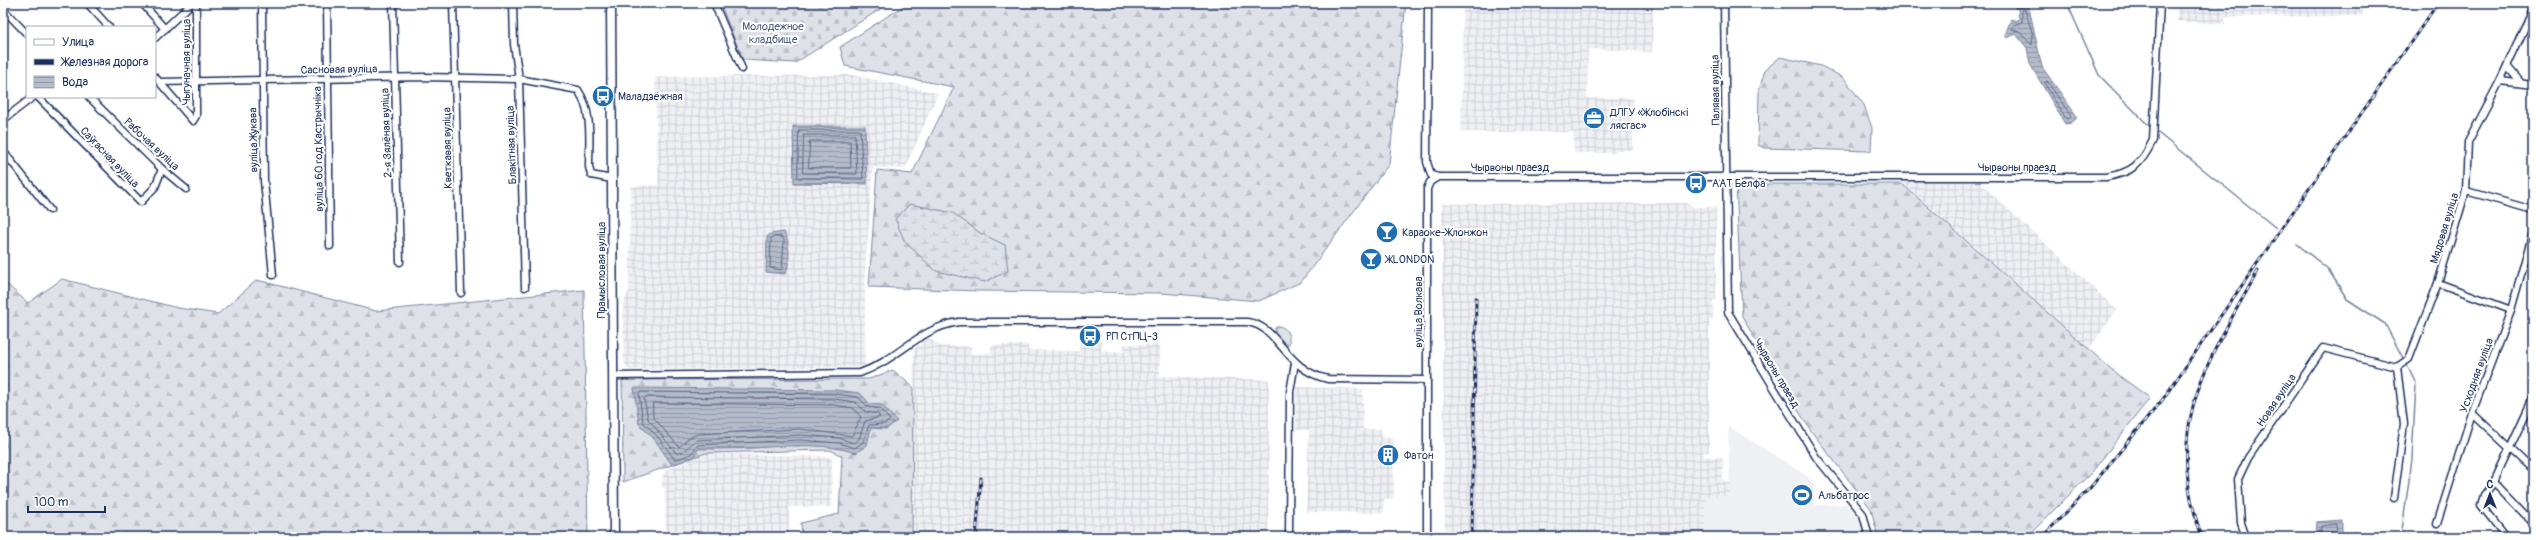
<svg xmlns="http://www.w3.org/2000/svg" width="2536" height="540" font-family="Pangolin,sans-serif">
  <defs>
    <pattern id="industrial-grid" width="8" height="8" patternUnits="userSpaceOnUse"><rect width="8" height="8" fill="#eff0f4"/><path d="M0 4h8M4 0v8" fill="none" stroke="#ccced4"/></pattern>
    <pattern id="forest-firs" width="22" height="20" patternUnits="userSpaceOnUse"><rect width="22" height="20" fill="#dee1e7"/><path d="M5 1l3.5 6h-7zM16 11l3.5 6h-7z" fill="#bec1c9"/></pattern>
    <pattern id="wetland-marsh" width="20" height="14" patternUnits="userSpaceOnUse"><rect width="20" height="14" fill="#dee1e7"/><path d="M1 5h8M5 5V1M11 12h8M15 12V8" fill="none" stroke="#bec1c9"/></pattern>
    <pattern id="cemetery-stones" width="16" height="16" patternUnits="userSpaceOnUse"><rect width="16" height="16" fill="#dee1e7"/><path d="M2 7V4a2 2 0 0 1 4 0v3zM10 15v-3a2 2 0 0 1 4 0v3z" fill="#bec1c9"/></pattern>
    <pattern id="water-rules" width="6" height="5" patternUnits="userSpaceOnUse"><rect width="6" height="5" fill="#b5bbca"/><path d="M0 2.5h6" fill="none" stroke="#9298a7"/></pattern>
  </defs>
  <rect width="100%" height="100%" fill="#fff"/>
  <filter id="ink" filterUnits="userSpaceOnUse"><feTurbulence type="fractalNoise" baseFrequency=".025" numOctaves="2"/><feDisplacementMap in="SourceGraphic" scale="8" xChannelSelector="R" yChannelSelector="G"/><feConvolveMatrix kernelMatrix="1 2 1 2 8 2 1 2 1" color-interpolation-filters="sRGB"/></filter>
  <g filter="url(#ink)">
    <!-- built -->
    <path fill="#eff0f4" d="M1728,426L1807,476L1814,485V505L1846,504L1858,515L1865,537H1705L1706,496L1730,495Z"/>
    <!-- industrial -->
    <g fill="url(#industrial-grid)">
      <path d="M1463,3H1653L1652,52L1588,49L1587,98H1633V150H1616V153H1574L1573,132H1461Z"/>
      <path d="M2177,3H2363V16L2225,17V24L2177,21Z"/>
      <path d="M852,75L938,93L905,169L873,167L865,274V367L629,370L624,362L623,304L629,291L631,186L658,185L655,77Z"/>
      <path d="M1900,181L1979,182L2117,310L2089,349Z"/>
      <path d="M1688,203L1693,207H1716V300H1713V320H1709V452H1704V457H1723V481L1730,482V496H1706L1705,537H1445L1442,204Z"/>
      <path d="M928,338L940,346H971V354L991,353V345H1028V350L1079,351V340L1102,341L1101,350L1124,352V344L1160,345V376L1269,380L1268,537H910L914,349Z"/>
      <path d="M1296,387L1363,389V429H1381V437H1393L1394,499H1384V513L1306,512L1309,430H1296Z"/>
      <path d="M706,453L832,457V507H789V537H666L665,488L661,487L664,471Z"/>
    </g>
    <!-- green -->
    <path fill="#dee1e7" stroke="#7c88a2" d="M1279,326C1287,328 1290,335 1289,344H1284L1275,334V328Z"/>
    <!-- forest -->
    <g fill="url(#forest-firs)" stroke="#7c88a2">
      <path d="M908,3H1406L1389,164L1301,282L1259,301L1161,293L979,291L869,287L877,170L912,174L954,87L845,66L840,47Z"/>
      <path d="M1780,57L1821,66L1844,78L1864,105L1872,128L1871,151L1764,148L1758,145L1759,90L1765,70Z"/>
      <path d="M1736,184H1902L2118,375L2150,398L2092,472L2027,537H1878L1871,509L1811,431L1764,356L1742,316Z"/>
      <path d="M62,279L178,308L218,314L257,280L376,311L584,290L588,537H3V281L28,303Z"/>
      <path d="M893,370L913,387L912,537H802L801,523L839,514L842,456L830,450L706,453L623,482L622,380L869,379Z"/>
    </g>
    <!-- wetland -->
    <path fill="url(#wetland-marsh)" stroke="#7c88a2" d="M910,204L953,213L980,233L1005,245L1008,271L985,282L936,271L905,242L895,219Z"/>
    <!-- cemetery -->
    <path fill="url(#cemetery-stones)" stroke="#7c88a2" d="M720,3H890L795,63L743,60Z"/>
    <!-- water -->
    <g fill="url(#water-rules)" stroke="#77839f">
      <path d="M2013,3H2028L2042,67L2076,115V119L2071,123L2065,124L2030,64L2027,48L2016,34L2007,38L2005,35L2011,19L2016,21L2019,19L2018,8H2015Z"/>
      <path d="M793,126H865L867,184L794,183Z"/>
      <path d="M784,232C790,241 791,264 785,274L766,272L767,237L770,234Z"/>
      <path d="M634,388L835,390L860,393L870,404L882,405L897,421L886,429L871,428L867,445L856,453C821,442 789,446 753,448C735,449 716,449 698,449L694,457L672,465L655,440L639,424Z"/>
      <path d="M2342,520V535L2315,536L2316,522Z"/>
    </g>
    <g fill="none" stroke-linecap="round" stroke-linejoin="round">
      <!-- shore -->
      <g stroke="#596789" stroke-width="1">
        <path d="M2025,10L2033,35L2032,45L2019,32L2012,29L2014,25L2022,22V11Z"/>
        <path d="M2047,81L2071,116L2069,119H2066L2045,84Z"/>
        <path d="M799,130H860L863,179L798,178Z"/>
        <path d="M804,135H855L857,174L803,173Z"/>
        <path d="M810,141H850L851,168H809Z"/>
        <path d="M773,237L781,236L784,240L782,270L770,268L771,239Z"/>
        <path d="M641,392L835,394L858,397L868,407L880,409L890,420L885,424L869,425L863,442L855,448L839,443L800,440L698,445L691,454L675,460L658,437L643,422L639,394Z"/>
        <path d="M646,397L834,399L855,402L866,412L878,414L880,417L865,421L859,439L854,443L839,438L800,435L698,440C689,443 689,450 677,454L648,419L644,399Z"/>
        <path d="M653,403L834,405L853,408L861,417L852,436L800,429L698,434L690,437L679,447L653,417Z"/>
        <path d="M2319,537L2321,526L2336,524L2337,537"/>
      </g>
      <!-- stream -->
      <g stroke="#77839f" stroke-width="1.5">
        <path d="M2067,3L2099,75L2150,127"/>
        <path d="M2158,133L2276,228"/>
        <path d="M2297,244L2328,269L2347,299L2385,324L2404,360"/>
        <path d="M2353,532L2385,537"/>
        <path d="M2401,537L2412,459L2416,384L2406,363"/>
      </g>
      <!-- minor casing -->
      <g stroke="#1b2f5e" stroke-width="9">
        <g id="minor">
          <path d="M87,3L109,27"/>
          <path d="M142,3L165,29"/>
          <path d="M262,3L264,181L273,275"/>
          <path d="M327,3L330,246"/>
          <path d="M393,3L400,262"/>
          <path d="M453,3L461,293"/>
          <path d="M513,3L514,44L519,79L525,287"/>
          <path d="M714,3L742,69"/>
          <path d="M1428,3L1427,162L1431,175L1438,177H2106C2132,173 2142,164 2153,140L2160,3"/>
          <path d="M1724,3L1728,312L1816,457L1863,514L1869,537"/>
          <path d="M3,9L27,34"/>
          <path d="M155,38L190,5"/>
          <path d="M2507,66L2521,83"/>
          <path d="M155,77L193,121L196,116V3"/>
          <path d="M2500,81L2533,85"/>
          <path d="M160,82L425,77L519,79L578,90C593,112 589,141 589,167L591,175L612,179"/>
          <path d="M38,97L141,202L155,187L162,169"/>
          <path d="M89,97L162,169L186,189"/>
          <path d="M3,120L33,97"/>
          <path d="M3,151L50,210"/>
          <path d="M2466,191L2533,210"/>
          <path d="M2438,283L2511,310"/>
          <path d="M2397,367L2409,359L2438,283L2466,191L2468,142L2500,81L2533,10"/>
          <path d="M613,376L860,373C898,360 918,328 959,322H1247C1280,326 1284,370 1328,379L1427,380"/>
          <path d="M2472,413L2533,470"/>
          <path d="M2494,482L2533,523"/>
          <path d="M2394,498L2404,424L2397,367"/>
          <path d="M2437,524L2472,413L2511,310L2533,232"/>
          <path d="M1289,537L1290,392L1295,363"/>
          <path d="M1427,537V189L1430,182L1438,177"/>
          <path d="M2246,537L2241,523L2238,479L2248,458L2323,348L2397,367"/>
          <path d="M2506,537L2481,505L2484,495L2494,482L2533,398"/>
        </g>
      </g>
      <!-- major casing -->
      <g stroke="#1b2f5e" stroke-width="11">
        <path id="major" d="M611,3L614,537"/>
      </g>
      <!-- minor -->
      <use href="#minor" stroke="#fff" stroke-width="6"/>
      <!-- major -->
      <use href="#major" stroke="#fff" stroke-width="8"/>
      <!-- rail casing -->
      <g stroke="#1b2f5e" stroke-width="3">
        <g id="rail">
          <path d="M976,537L981,478"/>
          <path d="M1472,537L1476,298"/>
          <path d="M2042,537L2090,488L2163,399L2438,3"/>
          <path d="M2202,537C2162,427 2206,364 2258,271"/>
        </g>
      </g>
      <!-- rail -->
      <use href="#rail" stroke="#fff" stroke-width="1.5" stroke-dasharray="4.5" stroke-linecap="butt"/>
    </g>
  </g>
  <!-- icons -->
  <defs>
    <g id="bus-disc" transform="scale(1.15)"><circle r="9.5" fill="#1f6fb2" stroke="#fff"/><path d="M-5-6H5V4H4V6H2V4H-2V6H-4V4H-5ZM-3.5-4V0h7V-4ZM-3.5 1.2v1.5H-2V1.2ZM2 1.2v1.5H3.5V1.2Z" fill="#fff"/></g>
    <g id="office-disc" transform="scale(1.15)"><circle r="9.5" fill="#1f6fb2" stroke="#fff"/><path d="M-6-3h4V-5.5h4V-3h4V5H-6ZM-1-4.5V-3h2v-1.5ZM-6 0V1H6V0Z" fill="#fff"/></g>
    <g id="bar-disc" transform="scale(1.15)"><circle r="9.5" fill="#1f6fb2" stroke="#fff"/><path d="M-6-5H6L.8 .8V4.5H3.5V6h-7V4.5H-.8V.8Z" fill="#fff"/></g>
    <g id="building-disc" transform="scale(1.15)"><circle r="9.5" fill="#1f6fb2" stroke="#fff"/><path d="M-4-6H4V6H1V3H-1V6H-4ZM-2.5-4.3h1.7v1.8h-1.7ZM.8-4.3h1.7v1.8H.8ZM-2.5-1h1.7V.8h-1.7ZM.8-1h1.7V.8H.8Z" fill="#fff"/></g>
    <g id="stadium-disc" transform="scale(1.15)"><circle r="9.5" fill="#1f6fb2" stroke="#fff"/><path d="M0-5a6.5 5 0 1 0 0 10a6.5 5 0 1 0 0-10ZM-3.5-1.8h7v3.6h-7Z" fill="#fff"/></g>
  </defs>
  <g fill-rule="evenodd">
    <use href="#bus-disc" x="603" y="96"/>
    <use href="#office-disc" x="1594" y="118"/>
    <use href="#bus-disc" x="1696" y="183"/>
    <use href="#bar-disc" x="1387" y="232"/>
    <use href="#bar-disc" x="1371" y="259"/>
    <use href="#bus-disc" x="1090" y="336"/>
    <use href="#building-disc" x="1388" y="455"/>
    <use href="#stadium-disc" x="1802" y="495"/>
  </g>
  <g text-anchor="middle" stroke-width="4" stroke-linejoin="round" paint-order="stroke">
    <!-- park labels -->
    <g font-size="11" fill="#4c5c80" stroke="#fff">
      <text x="773" y="30">Молодежное<tspan x="773" dy="13">кладбище</tspan></text>
    </g>
    <!-- street labels -->
    <g font-size="11" fill="#1b2f5e" stroke="#fff">
      <text transform="translate(186 62) rotate(-90)" y="4">Чыгуначная вуліца</text>
      <text transform="translate(339 69) rotate(-1)" y="4">Сасновая вуліца</text>
      <text transform="translate(1715 90) rotate(-91)" y="4">Палявая вуліца</text>
      <text transform="translate(386 133) rotate(-92)" y="4">2-я Зялёная вуліца</text>
      <text transform="translate(253 140) rotate(-91)" y="4">вуліца Жукава</text>
      <text transform="translate(152 144) rotate(43)" y="4">Рабочая вуліца</text>
      <text transform="translate(511 145) rotate(-92)" y="4">Блакітная вуліца</text>
      <text transform="translate(447 148) rotate(-91)" y="4">Кветкавая вуліца</text>
      <text transform="translate(318 149) rotate(-91)" y="4">вуліца 60 год Кастрычніка</text>
      <text transform="translate(110 157) rotate(46)" y="4">Саўгасная вуліца</text>
      <text x="1510" y="171">Чырвоны праезд</text>
      <text x="2017" y="171">Чырвоны праезд</text>
      <text transform="translate(2444 228) rotate(-73)" y="4">Мядовая вуліца</text>
      <text transform="translate(601 270) rotate(-90)" y="4">Прамысловая вуліца</text>
      <text transform="translate(1418 312) rotate(-90)" y="4">вуліца Волкава</text>
      <text transform="translate(1777 373) rotate(59)" y="4">Чырвоны праезд</text>
      <text transform="translate(2476 375) rotate(-70)" y="4">Усходняя вуліца</text>
      <text transform="translate(2276 400) rotate(-56)" y="4">Новая вуліца</text>
    </g>
    <!-- poi labels -->
    <g font-size="11" fill="#1b2f5e" stroke="#fff" text-anchor="start">
      <text x="618" y="100">Маладзёжная</text>
      <text x="1610" y="116">ДЛГУ «Жлобінскі<tspan x="1610" dy="13">лясгас»</tspan></text>
      <text x="1712" y="187">ААТ Белфа</text>
      <text x="1402" y="236">Караоке-Жлонжон</text>
      <text x="1386" y="263">ЖLONDON</text>
      <text x="1106" y="340">РП СтПЦ-3</text>
      <text x="1404" y="459">Фатон</text>
      <text x="1818" y="499">Альбатрос</text>
    </g>
  </g>
  <!-- margin -->
  <rect width="2536" height="540" fill="none" stroke="#fff" stroke-width="16"/>
  <rect x="8" y="8" width="2520" height="524" fill="none" stroke="#1b2f5e" stroke-width="1.5" filter="url(#ink)"/>
  <!-- legend -->
  <rect x="26" y="26" width="130" height="72" fill="#ffffff" stroke="#a4acbf"/>
  <rect x="34" y="39" width="20" height="6" fill="#ffffff" stroke="#a4acbf"/>
  <text x="62" y="46" font-size="12" fill="#1b2f5e">Улица</text>
  <rect x="34" y="59" width="20" height="6" fill="#1b2f5e" stroke="#a4acbf"/>
  <text x="62" y="66" font-size="12" fill="#1b2f5e">Железная дорога</text>
  <rect x="34" y="76" width="20" height="12" fill="url(#water-rules)" stroke="#a4acbf"/>
  <text x="62" y="86" font-size="12" fill="#1b2f5e">Вода</text>
  <!-- north arrow -->
  <g transform="translate(2490 494)" stroke="#ffffff" stroke-width="3" paint-order="stroke">
  <path d="M0-3L7 15L0 10L-7 15Z" fill="#1b2f5e"/>
  <text y="-6" font-size="11" font-weight="bold" text-anchor="middle" fill="#1b2f5e">С</text>
  </g>
  <!-- scale -->
  <path d="M28 506v6h77v-6" fill="none" stroke="#1b2f5e" stroke-width="2"/>
  <text x="34" y="506" font-size="12" fill="#1b2f5e" stroke="#ffffff" stroke-width="3" paint-order="stroke">100 m</text>
</svg>
